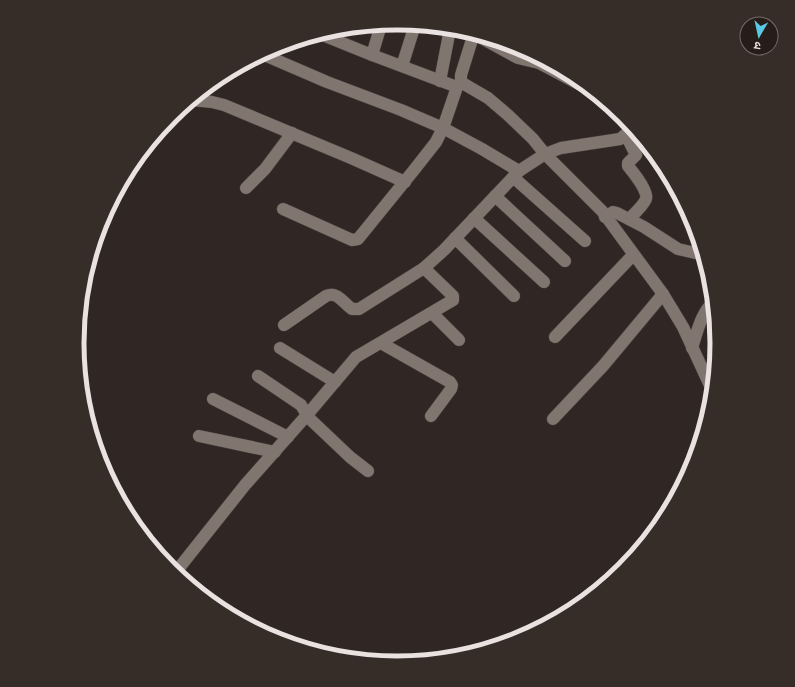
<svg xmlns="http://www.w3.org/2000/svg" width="795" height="687" font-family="'Space Grotesk','Noto Sans Devanagari',sans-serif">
  <rect width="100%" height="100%" fill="#302623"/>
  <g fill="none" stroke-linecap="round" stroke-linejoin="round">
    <!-- minor casing -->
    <g stroke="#4a423f" stroke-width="13">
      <g id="minor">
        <path d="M474,33L461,75V81L464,84L488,98L508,115L533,139L545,154L602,211L663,294L683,327L713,392"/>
        <path d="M320,34L372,55L457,87"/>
        <path d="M474,34L518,58L539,63L592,91"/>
        <path d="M262,54L327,82L401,110L443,128L482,149L519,171"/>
        <path d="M372,55L381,25"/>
        <path d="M402,66L415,25"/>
        <path d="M440,81L450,29"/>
        <path d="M192,100L212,102L224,105L351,158L405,182"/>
        <path d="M616,110L631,130"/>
        <path d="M626,135L636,155L628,163V166C633,172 649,192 646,199C643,206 634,214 629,219"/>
        <path d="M513,177L585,241"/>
        <path d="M246,188L265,169L292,133"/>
        <path d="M495,196L565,261"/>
        <path d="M283,209L352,240L358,239L414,170L436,142L443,128L457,87L461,81"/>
        <path d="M605,217L613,212L617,213L644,227L678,249L704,255"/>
        <path d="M474,218L544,282"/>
        <path d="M455,238L514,296"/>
        <path d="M432,313L459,340"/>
        <path d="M284,325L326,296C338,291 343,303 352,309H359L424,268L444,250L519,171L545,154L561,148L620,139L633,128"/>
        <path d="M555,337L633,255"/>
        <path d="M381,343L450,382L452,385L451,389L431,416"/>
        <path d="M280,348L335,382"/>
        <path d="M692,348C697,333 701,312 714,302"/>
        <path d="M258,376L301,405L307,415L311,420L350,457L368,471"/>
        <path d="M213,399L288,437"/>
        <path d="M553,419L603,366L663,294"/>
        <path d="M199,436L275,452"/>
        <path d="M175,573L245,485L307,415L356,357L453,300V296L424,268"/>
      </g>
    </g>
    <!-- minor -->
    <use href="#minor" stroke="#817570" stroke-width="12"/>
  </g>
  <!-- crop -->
  <path d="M0 0H795V687H0ZM84 343a313 313 0 1 1 626 0a313 313 0 1 1-626 0Z" fill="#362d29" fill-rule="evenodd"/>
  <path fill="none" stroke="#e9e2e0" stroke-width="5" d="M84 343a313 313 0 1 1 626 0a313 313 0 1 1-626 0Z"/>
  <!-- north arrow -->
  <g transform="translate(759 36) rotate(189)"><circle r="19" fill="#261d19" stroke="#746c69"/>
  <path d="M0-3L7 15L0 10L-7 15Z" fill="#5ac8e5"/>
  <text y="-6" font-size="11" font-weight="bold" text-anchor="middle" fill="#e9e2e0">उ</text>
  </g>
</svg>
